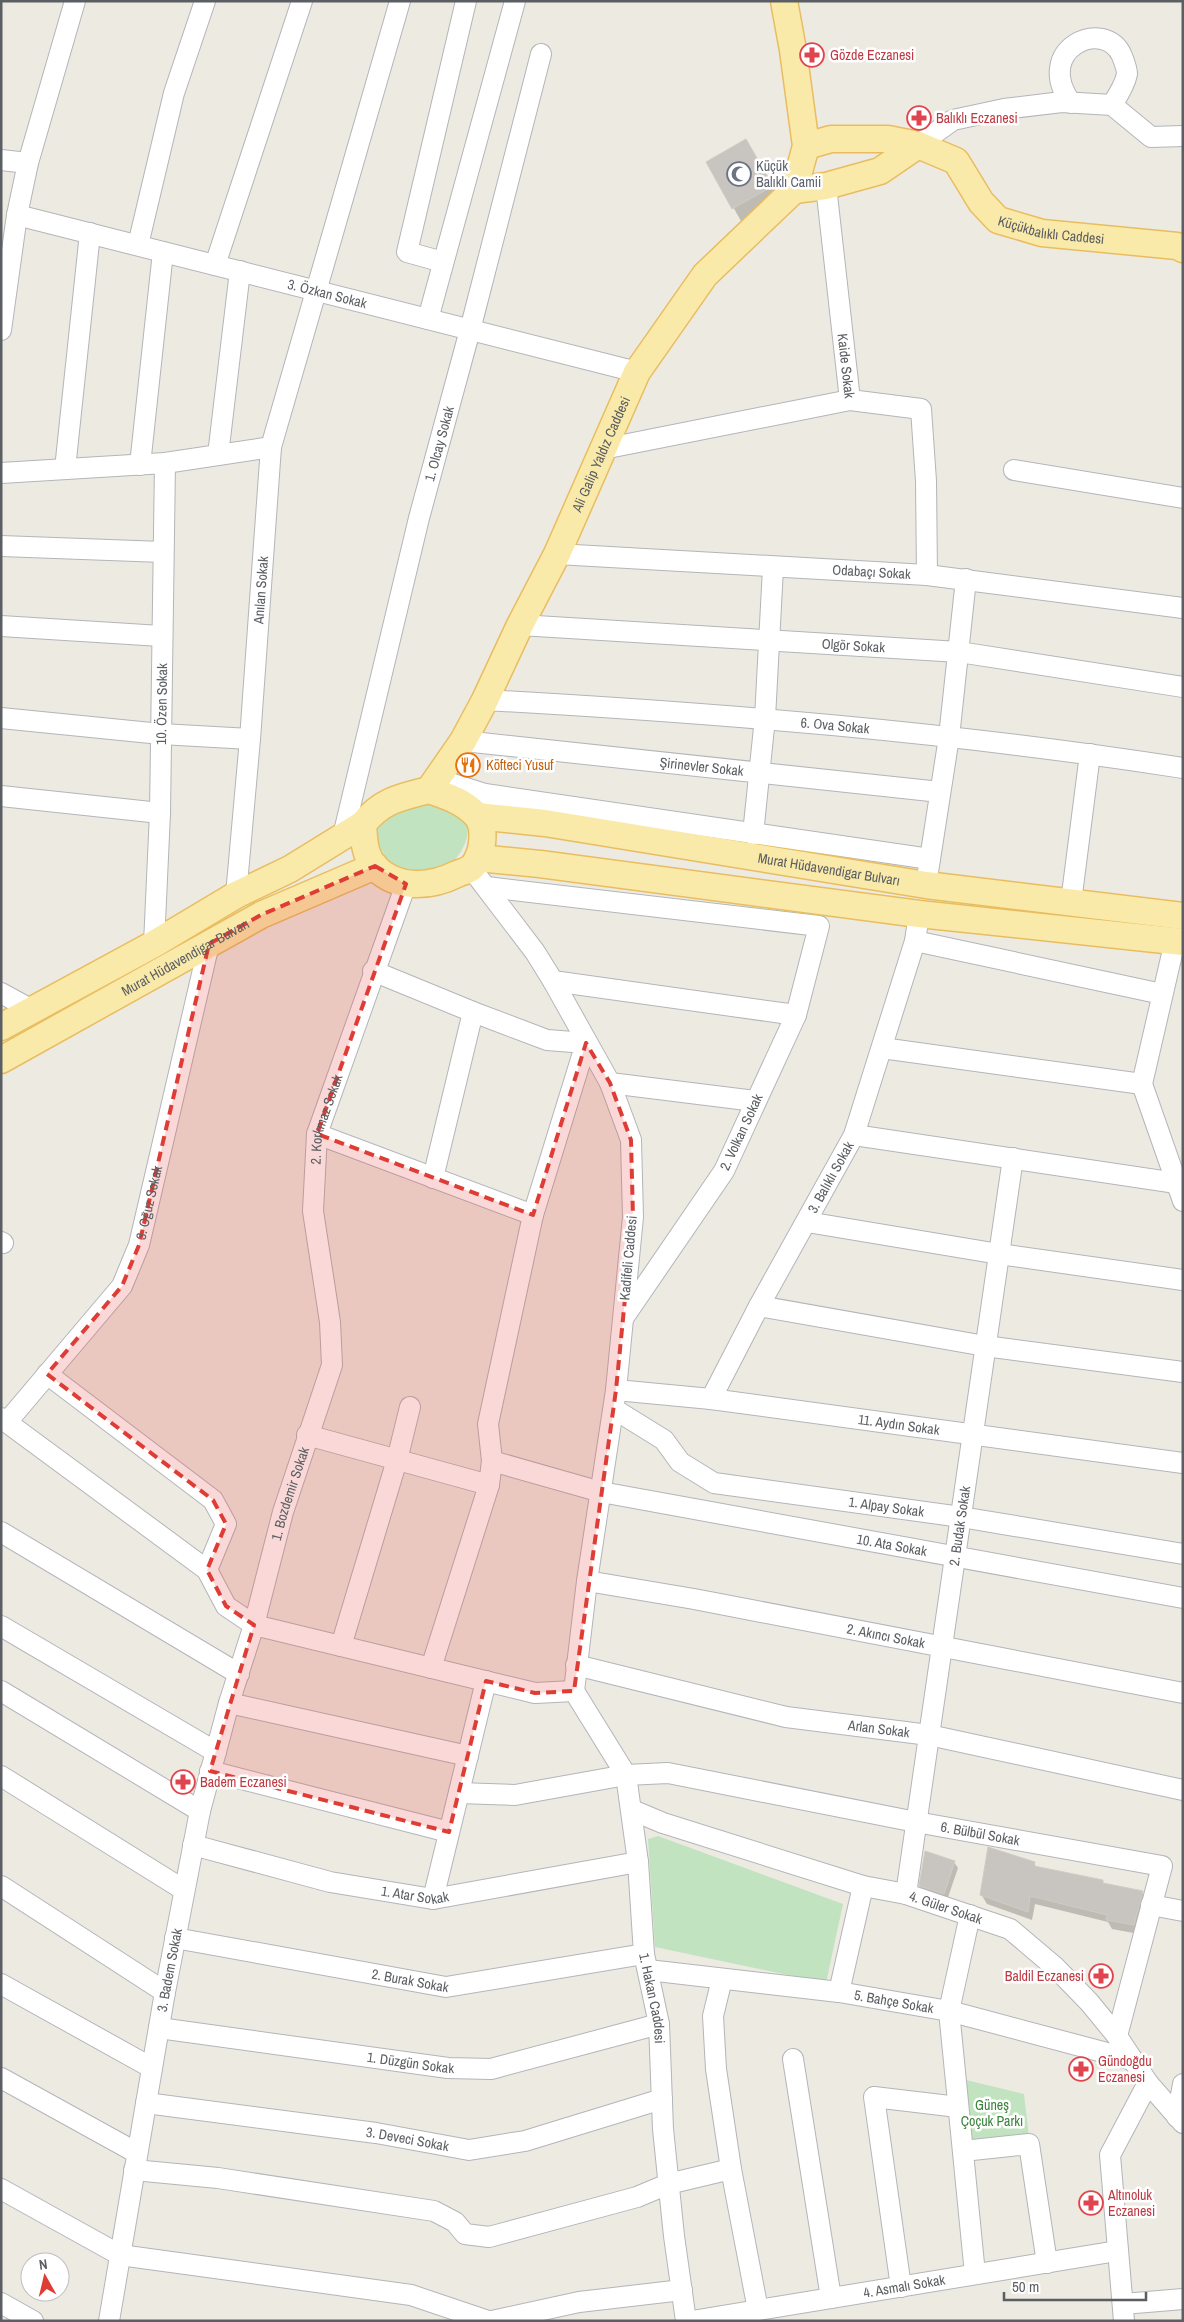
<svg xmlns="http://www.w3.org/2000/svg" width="1184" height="2322" font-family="'Archivo Narrow',sans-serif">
  <rect width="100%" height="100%" fill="#edeae2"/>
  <!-- green -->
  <g fill="#c1e3c0">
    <path d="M430,804C438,807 452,808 459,813C480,828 459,862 442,870C437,873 409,873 404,871C400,869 395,865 391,862C385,858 379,847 377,840C371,811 410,808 430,804Z"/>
    <path d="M658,1836L843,1904L826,1983L655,1947L648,1839Z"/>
    <path d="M962,2079L1024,2094L1029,2137L969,2142Z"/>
  </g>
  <!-- shadow -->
  <g fill="#0003">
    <path d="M746,141L779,200L741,221L708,162Z"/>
    <path d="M954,1862L958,1868L947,1900L924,1892L920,1886Z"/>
    <path d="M1034,1863L1037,1868L1142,1892L1148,1901L1139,1934L1112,1929L1108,1922L1035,1904L1032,1920L987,1904L981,1894Z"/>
  </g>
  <!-- building -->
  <g fill="#c8c5c0" stroke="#d1cbc1">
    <path d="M746,139L773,186L732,209L706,162Z"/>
    <path d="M988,1847L1035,1862L1034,1866L1103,1880V1883L1143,1891L1134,1925L1106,1920L1107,1915L1030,1896L1028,1912L980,1895Z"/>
    <path d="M925,1851L955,1861L944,1894L919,1886Z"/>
  </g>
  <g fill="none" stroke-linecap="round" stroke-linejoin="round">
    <!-- minor casing -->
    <g stroke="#b3b5b9" stroke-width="22">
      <g id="minor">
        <path d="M1071,103C1032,49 1105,16 1122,56C1124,61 1127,69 1127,74C1125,85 1117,97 1112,105"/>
        <path d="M918,145L953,120L1004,109L1062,102L1112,105L1151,137L1183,136"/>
        <path d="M1,160L28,163"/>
        <path id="s1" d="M826,186L850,400L921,409L926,481L927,575"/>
        <path id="s2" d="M17,215L637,372"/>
        <path d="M138,245L174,93L205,1"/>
        <path d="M443,262L407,252L466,1"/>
        <path d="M215,265L302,1"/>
        <path d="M428,319L515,1"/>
        <path d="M1,330L17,215L28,163L75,1"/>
        <path d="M603,449L850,400"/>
        <path d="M218,455L240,271"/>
        <path d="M140,465L163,252"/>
        <path d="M65,469L90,233"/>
        <path d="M1014,470L1183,498"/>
        <path d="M1,473L165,463L271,447"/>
        <path d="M1,546L163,552"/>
        <path id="s3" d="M557,554L927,575L1183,608"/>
        <path id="s4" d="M520,625L959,652L1183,687"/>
        <path d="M1,626L161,636"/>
        <path id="s5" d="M485,700C719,713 952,732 1183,768"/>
        <path d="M1,718L161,734L250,739"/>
        <path id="s6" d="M463,741L940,792"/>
        <path d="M437,779L485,794L930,859"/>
        <path d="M1,796L160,813"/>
        <path d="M753,834L765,718L773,568"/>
        <path id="s7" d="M343,836L419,518L470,330L541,54"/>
        <path d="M471,868L535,952L553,981L610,1083L631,1140L633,1217L616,1390L587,1581L574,1691"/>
        <path d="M928,872L949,737L966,579"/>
        <path d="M487,887L819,926L796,1015L724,1171L624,1317"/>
        <path id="s8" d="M236,895L250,739L271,447L400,1"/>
        <path d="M1071,902L1090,754"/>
        <path d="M915,941L1162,994"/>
        <path d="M1175,941L1142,1084L1183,1201"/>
        <path id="s9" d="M154,944L160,813L165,463"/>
        <path d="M373,971L473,1012L547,1040L586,1043L533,1215L488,1424L492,1461L489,1485"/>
        <path d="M553,981L796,1015"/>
        <path d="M1,993L32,1010"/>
        <path d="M882,1048L1142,1084"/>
        <path d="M610,1083L755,1101"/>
        <path d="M317,1134L533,1215"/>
        <path d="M854,1135L1183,1184"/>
        <path d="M433,1178L473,1012"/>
        <path d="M807,1222L999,1254L1183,1280"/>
        <path d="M1,1242L3,1243"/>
        <path d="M759,1306L985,1346L1183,1372"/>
        <path d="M47,1374L213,1500L226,1524L207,1570"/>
        <path id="s10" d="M616,1390L711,1399L1183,1463"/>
        <path id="s11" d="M711,1399L759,1306L854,1135L915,941L919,914"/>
        <path id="s12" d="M614,1409L664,1440L680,1462L714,1483L961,1517L1183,1554"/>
        <path d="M1,1418L207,1570L226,1606L254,1625L535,1693L574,1691"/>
        <path id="s13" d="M7,1422L122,1286L139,1245L209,944"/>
        <path d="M307,1435L489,1485L431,1668"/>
        <path id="s14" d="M492,1461L601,1492L1183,1598"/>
        <path d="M1,1532L239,1674"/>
        <path id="s15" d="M587,1581L694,1599L1183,1693"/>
        <path d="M1,1626L216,1752"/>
        <path d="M341,1646L397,1460L410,1407"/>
        <path id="s16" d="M576,1665L786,1717L929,1735L1183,1790"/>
        <path d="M1,1691L200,1811"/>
        <path id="s17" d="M574,1691L626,1775L638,1862L644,1954L659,2024L663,2129L674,2236L686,2321"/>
        <path d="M229,1703L468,1756"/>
        <path d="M210,1771L449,1832"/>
        <path d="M1,1776L184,1890"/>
        <path id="s18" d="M459,1793L515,1795L626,1775L668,1773L916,1822L1162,1866L1117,2036"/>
        <path id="s19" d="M632,1810L663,1823L863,1886L906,1894L1010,1929L1055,1967L1089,2002L1117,2036L1148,2083L1183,2123"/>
        <path id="s20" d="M193,1845L330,1882L433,1899L638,1862"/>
        <path d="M1,1886L165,1992"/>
        <path id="s21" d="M906,1894L1013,1158"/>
        <path d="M433,1899L486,1681"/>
        <path d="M1151,1905L1183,1911"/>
        <path d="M970,1915L949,2011L975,2274"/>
        <path id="s22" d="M175,1938L446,1987L644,1954"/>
        <path id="s23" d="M648,1970L839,1992L949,2011L1133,2060"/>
        <path d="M722,1979L713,2016L716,2069L731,2169L758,2310"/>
        <path d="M1,1984L152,2068"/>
        <path d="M839,1992L863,1886"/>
        <path id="s24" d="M159,2028L448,2068L491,2069L659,2024"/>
        <path d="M793,2059L831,2298"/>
        <path d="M1,2078L137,2153"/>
        <path id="s25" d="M146,2103L376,2133L469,2150L525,2141L662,2099"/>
        <path d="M1177,2117L1183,2084"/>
        <path d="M963,2151L1029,2144L1047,2263"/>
        <path d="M134,2170L218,2178L434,2211L455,2222L465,2234L489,2237L637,2197L668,2184L731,2169"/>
        <path d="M1,2189L120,2255L411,2295L488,2321"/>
        <path d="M901,2287L874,2097L958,2107"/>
        <path d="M1,2303L33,2321"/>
        <path d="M1123,2304L1183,2299"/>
        <path id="s26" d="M109,2321L165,1992L200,1811L229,1703L254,1625L283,1512L332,1365L330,1322L313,1211L317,1134L406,884"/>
        <path d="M492,2321L579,2302L682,2290"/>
        <path id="s27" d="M692,2321L1117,2251"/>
        <path d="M1124,2321L1110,2155L1148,2083"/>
      </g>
    </g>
    <!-- major casing -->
    <g stroke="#e9bd5f" stroke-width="29">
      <g id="major">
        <path id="s28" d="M806,146L831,139H888L918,145L956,161L981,202L998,220L1042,233L1177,246L1183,249"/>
        <path d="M794,190L826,186L880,171L918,145"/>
        <path id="s29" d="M429,790L463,741L485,700L520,625L557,554L637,372L705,275L794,190L806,146L793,50L784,1"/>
        <path d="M429,790C446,796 463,801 476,815C487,827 483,857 471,868C467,871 461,872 457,874C431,887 397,890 375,867C364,855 364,839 363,824C382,800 401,797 429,790Z"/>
        <path id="s30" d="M477,816L545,823L926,885L1183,916"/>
        <path d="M478,858L540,864L919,914L1183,942"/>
        <path d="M1,1027L154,944L236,895L290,869L363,824"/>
        <path id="s31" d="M1,1060L261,915L375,866"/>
      </g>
    </g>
    <!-- minor -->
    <use href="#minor" stroke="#fff" stroke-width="20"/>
    <!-- major -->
    <use href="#major" stroke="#faeaaa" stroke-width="26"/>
  </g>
  <!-- marked area -->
  <path fill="#df3c36" fill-opacity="0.2" stroke="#df3c36" stroke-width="4" stroke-dasharray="10 6" stroke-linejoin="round" d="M375,866L406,884L317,1134L533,1215L586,1043L610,1083L631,1140L633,1217L616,1390L574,1691L535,1693L486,1681L449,1832L210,1771L254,1625L226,1606L207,1570L226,1524L213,1500L47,1374L122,1286L139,1245L209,944L261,915Z"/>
  <!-- icons -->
  <defs>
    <g id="pharmacy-ring" transform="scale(1.25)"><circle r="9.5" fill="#fff" stroke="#e0444e" stroke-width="1.5"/><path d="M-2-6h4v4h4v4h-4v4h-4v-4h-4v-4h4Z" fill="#e0444e"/></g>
    <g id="mosque-ring" transform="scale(1.25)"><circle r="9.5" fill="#fff" stroke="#6b7280" stroke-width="1.5"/><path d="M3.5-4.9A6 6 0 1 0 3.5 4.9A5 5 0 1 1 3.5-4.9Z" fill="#6b7280"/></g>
    <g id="restaurant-ring" transform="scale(1.25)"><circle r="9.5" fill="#fff" stroke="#e8710a" stroke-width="1.5"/><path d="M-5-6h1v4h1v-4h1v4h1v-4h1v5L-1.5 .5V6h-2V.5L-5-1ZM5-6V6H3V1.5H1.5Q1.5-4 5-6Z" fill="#e8710a"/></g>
  </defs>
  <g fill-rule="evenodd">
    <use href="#pharmacy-ring" x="812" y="55"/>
    <use href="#pharmacy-ring" x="919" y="118"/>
    <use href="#mosque-ring" x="739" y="174"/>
    <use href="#restaurant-ring" x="468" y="765"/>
    <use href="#pharmacy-ring" x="183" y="1782"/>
    <use href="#pharmacy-ring" x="1101" y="1976"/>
    <use href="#pharmacy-ring" x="1081" y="2069"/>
    <use href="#pharmacy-ring" x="1091" y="2203"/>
  </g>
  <g text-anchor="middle" stroke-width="5" stroke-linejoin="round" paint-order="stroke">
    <!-- health labels -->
    <g font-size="14" fill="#be3a42" stroke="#fff" text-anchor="start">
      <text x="830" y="60">Gözde Eczanesi</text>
      <text x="936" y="123">Balıklı Eczanesi</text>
      <text x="200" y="1787">Badem Eczanesi</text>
      <text x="1084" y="1981" text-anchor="end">Baldil Eczanesi</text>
      <text x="1098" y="2066">Gündoğdu<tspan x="1098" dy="16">Eczanesi</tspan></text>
      <text x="1108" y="2200">Altınoluk<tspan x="1108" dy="16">Eczanesi</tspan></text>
    </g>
    <!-- worship labels -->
    <g font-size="14" fill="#5b616d" stroke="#fff" text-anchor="start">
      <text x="756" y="171">Küçük<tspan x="756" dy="16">Balıklı Camii</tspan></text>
    </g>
    <!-- street labels -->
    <g font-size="14" fill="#5b5e62" stroke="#fff">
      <text dy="5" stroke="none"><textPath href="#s28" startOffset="282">Küçükbalıklı Caddesi</textPath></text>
      <text dy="5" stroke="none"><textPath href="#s2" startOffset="320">3. Özkan Sokak</textPath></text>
      <text dy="5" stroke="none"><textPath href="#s1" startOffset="181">Kaide Sokak</textPath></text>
      <text dy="5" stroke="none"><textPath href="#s7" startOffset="404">1. Olcay Sokak</textPath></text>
      <text dy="5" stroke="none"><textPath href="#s29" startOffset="378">Ali Galip Yaldız Caddesi</textPath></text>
      <text dy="5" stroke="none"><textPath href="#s3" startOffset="315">Odabaçı Sokak</textPath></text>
      <text dy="5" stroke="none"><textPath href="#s8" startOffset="306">Anılan Sokak</textPath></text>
      <text dy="5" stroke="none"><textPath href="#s4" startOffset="334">Olgör Sokak</textPath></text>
      <text dy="5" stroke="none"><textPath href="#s9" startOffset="240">10. Özen Sokak</textPath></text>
      <text dy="5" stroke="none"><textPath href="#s5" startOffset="351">6. Ova Sokak</textPath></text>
      <text dy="5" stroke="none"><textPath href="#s6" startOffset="240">Şirinevler Sokak</textPath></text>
      <text dy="5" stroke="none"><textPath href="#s30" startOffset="356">Murat Hüdavendigar Bulvarı</textPath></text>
      <text dy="5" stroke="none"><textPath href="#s31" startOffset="211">Murat Hüdavendigar Bulvarı</textPath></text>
      <text dy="5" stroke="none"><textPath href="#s26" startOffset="1232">2. Korkmaz Sokak</textPath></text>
      <text transform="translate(741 1132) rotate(-65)" y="5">2. Volkan Sokak</text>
      <text dy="5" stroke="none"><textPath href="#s11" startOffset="252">3. Balıklı Sokak</textPath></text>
      <text dy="5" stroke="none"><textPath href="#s13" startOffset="266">3. Oğuz Sokak</textPath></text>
      <text transform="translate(628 1258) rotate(-85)" y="5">Kadifeli Caddesi</text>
      <text dy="5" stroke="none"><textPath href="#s10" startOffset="285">11. Aydın Sokak</textPath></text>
      <text dy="5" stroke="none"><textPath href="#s26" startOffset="848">1. Bozdemir Sokak</textPath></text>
      <text dy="5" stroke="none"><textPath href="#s12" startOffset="300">1. Alpay Sokak</textPath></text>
      <text dy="5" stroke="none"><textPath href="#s21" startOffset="372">2. Budak Sokak</textPath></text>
      <text dy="5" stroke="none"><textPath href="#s14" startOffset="409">10. Ata Sokak</textPath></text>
      <text dy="5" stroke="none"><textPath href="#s15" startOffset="304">2. Akıncı Sokak</textPath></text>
      <text dy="5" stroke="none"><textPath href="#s16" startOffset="310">Arlan Sokak</textPath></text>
      <text dy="5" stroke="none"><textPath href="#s18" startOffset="529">6. Bülbül Sokak</textPath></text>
      <text dy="5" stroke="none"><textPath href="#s20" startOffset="228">1. Atar Sokak</textPath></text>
      <text dy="5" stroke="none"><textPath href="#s19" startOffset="329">4. Güler Sokak</textPath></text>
      <text dy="5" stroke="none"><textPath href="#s26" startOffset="356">3. Badem Sokak</textPath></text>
      <text dy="5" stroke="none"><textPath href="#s22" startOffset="239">2. Burak Sokak</textPath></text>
      <text dy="5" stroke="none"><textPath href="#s17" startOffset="324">1. Hakan Caddesi</textPath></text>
      <text dy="5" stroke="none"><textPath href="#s23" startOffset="248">5. Bahçe Sokak</textPath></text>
      <text dy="5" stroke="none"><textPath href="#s24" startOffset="254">1. Düzgün Sokak</textPath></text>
      <text dy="5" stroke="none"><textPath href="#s25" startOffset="264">3. Deveci Sokak</textPath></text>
      <text dy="5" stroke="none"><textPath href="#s27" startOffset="215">4. Asmalı Sokak</textPath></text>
    </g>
    <!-- food labels -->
    <g font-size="14" fill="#c56008" stroke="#fff" text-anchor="start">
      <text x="486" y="770">Köfteci Yusuf</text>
    </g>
    <!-- park labels -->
    <g font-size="14" fill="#39833a" stroke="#fff">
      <text x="992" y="2110">Güneş<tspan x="992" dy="16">Çoçuk Parkı</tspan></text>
    </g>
  </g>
  <!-- border -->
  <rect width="1184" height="2322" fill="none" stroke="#5b5e62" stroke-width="5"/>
  <!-- north arrow -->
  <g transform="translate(45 2277) rotate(352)"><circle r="24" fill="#ffffff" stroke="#bdbfc0"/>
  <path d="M0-4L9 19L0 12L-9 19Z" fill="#df3c36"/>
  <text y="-8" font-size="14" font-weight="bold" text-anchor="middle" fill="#5b5e62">N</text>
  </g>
  <!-- scale -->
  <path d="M1004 2292v8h142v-8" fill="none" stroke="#5b5e62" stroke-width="2.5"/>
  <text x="1012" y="2292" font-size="15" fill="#5b5e62" stroke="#ffffff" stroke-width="4" paint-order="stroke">50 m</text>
</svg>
